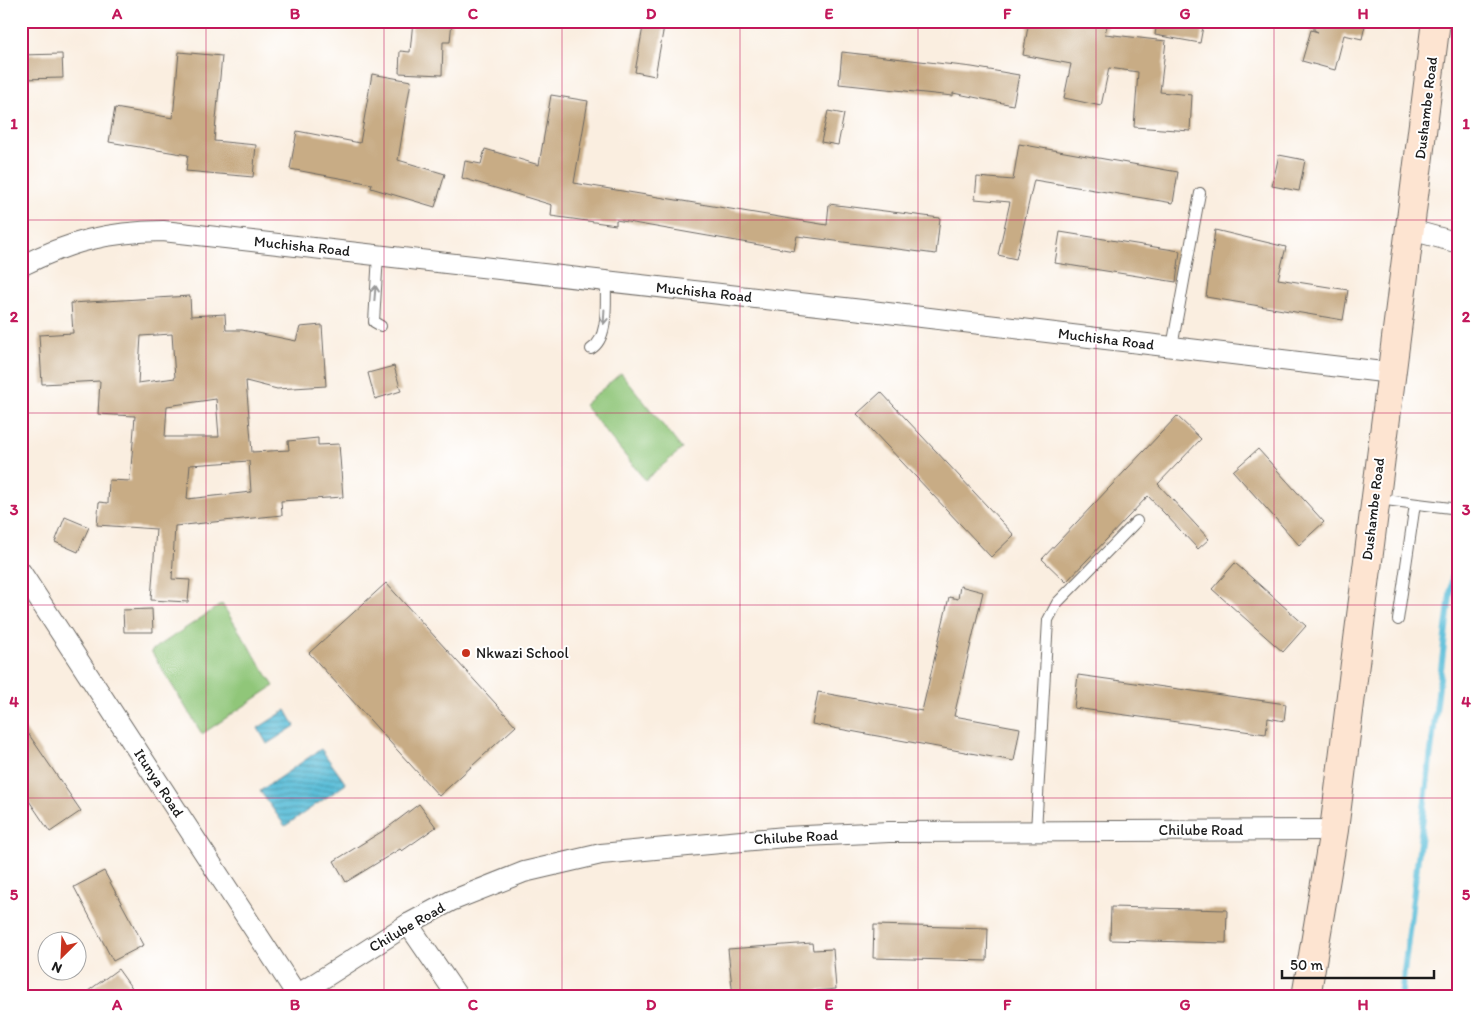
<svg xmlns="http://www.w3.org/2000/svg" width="1480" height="1018" font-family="Itim,sans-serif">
  <defs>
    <pattern id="water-rules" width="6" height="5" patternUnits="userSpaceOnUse" patternTransform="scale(1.25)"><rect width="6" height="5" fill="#5abdd8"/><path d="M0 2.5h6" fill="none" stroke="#4a99ae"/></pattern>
  </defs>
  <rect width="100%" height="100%" fill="#fff"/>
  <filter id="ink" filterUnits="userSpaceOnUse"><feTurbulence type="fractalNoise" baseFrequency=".02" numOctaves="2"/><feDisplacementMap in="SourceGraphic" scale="10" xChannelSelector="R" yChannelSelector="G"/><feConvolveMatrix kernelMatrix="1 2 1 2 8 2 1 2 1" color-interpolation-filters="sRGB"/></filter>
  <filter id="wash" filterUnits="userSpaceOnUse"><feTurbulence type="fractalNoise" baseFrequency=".0096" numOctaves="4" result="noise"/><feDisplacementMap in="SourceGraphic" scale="20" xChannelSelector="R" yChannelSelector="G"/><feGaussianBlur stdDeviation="1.12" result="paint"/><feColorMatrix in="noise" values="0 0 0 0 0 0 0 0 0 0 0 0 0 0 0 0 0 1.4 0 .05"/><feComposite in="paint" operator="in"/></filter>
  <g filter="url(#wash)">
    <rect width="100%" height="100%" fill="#faeee0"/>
    <!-- green -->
    <g fill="#90c679" stroke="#56714a">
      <path d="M621,373L682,449L645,480L584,405Z"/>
      <path d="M222,604L274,686L202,734L151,651Z"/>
    </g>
    <!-- water -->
    <g fill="url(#water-rules)" stroke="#3b6c7a">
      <path d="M286,710L295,726L267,744L258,728Z"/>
      <path d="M321,749L346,784L285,826L260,791Z"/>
    </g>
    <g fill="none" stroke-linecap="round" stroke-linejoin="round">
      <!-- stream -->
      <path stroke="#5abdd8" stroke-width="6" d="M1401,997L1459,522"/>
    </g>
    <g id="blocks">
      <!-- building -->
      <g fill="#c8ac85" fill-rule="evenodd">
        <path d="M413,21H452L450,42H443L442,75L399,73L400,51L410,52Z"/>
        <path d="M644,21H665L655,76L635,72Z"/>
        <path d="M1029,21H1108L1105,34L1166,41L1160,92L1192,95L1190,131L1134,127L1138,72L1109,68L1101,106L1064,98L1071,64L1023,55Z"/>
        <path d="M1157,21H1204L1200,43L1155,35Z"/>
        <path d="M1314,21H1366L1362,39L1344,35L1335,70L1302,61L1311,30L1318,32L1314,30Z"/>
        <path d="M179,52L222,56L214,141L256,145L253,177L186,171L188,155L109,142L115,108L173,118Z"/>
        <path d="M842,52L972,67L1019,75L1013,105L953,93V96L839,84Z"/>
        <path d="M62,54L63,78L21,79V55Z"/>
        <path d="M372,74L411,81L398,160L445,174L435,207L371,188L372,184L290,169L297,131L360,143Z"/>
        <path d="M551,95L588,101L574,183L827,225L829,204L940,218L936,254L797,236L794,251L616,220V225L551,216L552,205L462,178L465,161L481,164L485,149L539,165Z"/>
        <path d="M828,111L844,114L838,145L821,142Z"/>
        <path d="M1019,144L1178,172L1173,203L1034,180L1016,259L998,255L1010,202L975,199L977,177L1013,180Z"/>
        <path d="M1279,155L1305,160L1299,191L1272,186Z"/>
        <path d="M1215,230L1286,247L1278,279L1348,290L1343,320L1206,297Z"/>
        <path d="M1060,232L1180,251L1176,282L1055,263Z"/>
        <path d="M190,296L191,316L225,314L226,330H242L296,341L300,327L322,325L326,386L277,389L246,381L252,452L289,450L288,441L318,438V445L339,444L343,497L281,501L282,515L175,526L172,579L190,580L188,602L151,600L156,529L97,525L99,502L108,503L109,480L130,481L135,416L98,414L100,381L42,384L39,335L73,333L71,303ZM172,334L175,378L138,383L141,336ZM216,399L219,437H165L167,406ZM249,461L251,492L187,499L190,465Z"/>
        <path d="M394,366L401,391L375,399L368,373Z"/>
        <path d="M881,392L1014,535L991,557L857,414Z"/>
        <path d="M1177,416L1201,439L1158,484L1209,539L1198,549L1148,496L1066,582L1042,559Z"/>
        <path d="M1258,449L1324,522L1299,545L1233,471Z"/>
        <path d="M65,517L89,527L78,552L55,542Z"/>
        <path d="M1235,563L1306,626L1283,652L1212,589Z"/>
        <path d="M386,583L516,726L439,796L309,653Z"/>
        <path d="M960,586L983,592L954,716L1020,728L1014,761L812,724L818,692L922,711L949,597L958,599Z"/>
        <path d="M152,609L153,632H124L123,610Z"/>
        <path d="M1078,675L1286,704L1284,721L1268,718L1266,734L1074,708Z"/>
        <path d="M21,723L81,811L50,832L21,789Z"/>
        <path d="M419,804L436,827L402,851L400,849L346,882L334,861L386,829Z"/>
        <path d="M104,871L144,945L113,961L74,887Z"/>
        <path d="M1111,907L1227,910L1226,943L1110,940Z"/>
        <path d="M874,925L988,928L987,961L873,958Z"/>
        <path d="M812,943L813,950L833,949L836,989L816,991L817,997H733L728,949Z"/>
        <path d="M118,969L138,997H80Z"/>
      </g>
    </g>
  </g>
  <g filter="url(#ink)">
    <use href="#blocks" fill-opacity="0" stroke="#6a6661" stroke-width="1"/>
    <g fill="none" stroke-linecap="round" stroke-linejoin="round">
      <!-- lane casing -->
      <g stroke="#6a6661" stroke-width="12">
        <g id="lane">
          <path d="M378,255L374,322L381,326"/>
          <path d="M1172,347L1200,193"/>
          <path d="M591,349C610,338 605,300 606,280"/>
          <path d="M1377,499L1459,509"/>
          <path d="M1398,620L1415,504"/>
          <path d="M1036,831L1048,620L1057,603L1137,521"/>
        </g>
      </g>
      <!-- street casing -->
      <g stroke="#6a6661" stroke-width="22">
        <g id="street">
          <path d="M1411,230L1459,243"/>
          <path d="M21,266C71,241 107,232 163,231L871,311L1391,373"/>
          <path d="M21,572L297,995"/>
          <path d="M408,924L458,997"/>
          <path d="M294,997L408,924L451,901L524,872L601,854L785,837L889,832L1334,830"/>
        </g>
      </g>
      <!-- secondary casing -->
      <g stroke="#6a6661" stroke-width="30">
        <path id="secondary" d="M1306,997L1334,830L1436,21"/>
      </g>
      <!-- lane -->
      <use href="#lane" stroke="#fff" stroke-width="10"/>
      <!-- street -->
      <use href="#street" stroke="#fff" stroke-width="20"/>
      <!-- secondary -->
      <use href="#secondary" stroke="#fde4d1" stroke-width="28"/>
    </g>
    <!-- one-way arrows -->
    <defs><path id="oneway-shaft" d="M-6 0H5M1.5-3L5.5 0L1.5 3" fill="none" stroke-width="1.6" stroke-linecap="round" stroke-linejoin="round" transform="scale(1.25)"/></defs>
    <g stroke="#999">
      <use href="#oneway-shaft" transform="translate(375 293) rotate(-85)"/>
      <use href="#oneway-shaft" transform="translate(604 317) rotate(93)"/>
    </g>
  </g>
  <!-- grid -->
  <path fill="none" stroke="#c2185b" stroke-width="1" stroke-opacity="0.55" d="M206,21V997M384,21V997M562,21V997M740,21V997M918,21V997M1096,21V997M1274,21V997M21,220H1459M21,413H1459M21,605H1459M21,798H1459"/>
  <!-- markers -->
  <circle fill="#c8321e" stroke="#fff" stroke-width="2" cx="466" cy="653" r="5"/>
  <g text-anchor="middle" stroke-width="4" stroke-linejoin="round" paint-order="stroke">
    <!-- street labels -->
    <g font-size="15" fill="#1c1c1c" stroke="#fff">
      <text transform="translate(1426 108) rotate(-83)" y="5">Dushambe Road</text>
      <text transform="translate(302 246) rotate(6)" y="5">Muchisha Road</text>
      <text transform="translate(704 292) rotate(6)" y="5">Muchisha Road</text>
      <text transform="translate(1106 339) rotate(7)" y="5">Muchisha Road</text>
      <text transform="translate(1373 509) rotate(-83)" y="5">Dushambe Road</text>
      <text transform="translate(159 783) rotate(57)" y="5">Itunya Road</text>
      <text x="1201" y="835">Chilube Road</text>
      <text transform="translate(796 837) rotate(-3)" y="5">Chilube Road</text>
      <text transform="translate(407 927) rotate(-30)" y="5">Chilube Road</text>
    </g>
    <!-- poi labels -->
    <g font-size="15" fill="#1c1c1c" stroke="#fff" text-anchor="start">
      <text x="476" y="658">Nkwazi School</text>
    </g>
  </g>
  <!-- margin -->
  <rect width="1480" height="1018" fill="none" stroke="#fff" stroke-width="55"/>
  <!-- north arrow -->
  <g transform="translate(62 956) rotate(204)"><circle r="24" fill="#ffffff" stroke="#a4a4a4"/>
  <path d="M0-4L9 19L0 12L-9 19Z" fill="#c8321e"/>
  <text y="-8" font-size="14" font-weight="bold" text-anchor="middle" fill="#1c1c1c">N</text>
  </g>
  <!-- scale -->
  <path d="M1282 970v8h152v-8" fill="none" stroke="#1c1c1c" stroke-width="2.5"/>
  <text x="1290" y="970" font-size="15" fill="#1c1c1c" stroke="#ffffff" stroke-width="4" paint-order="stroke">50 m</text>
  <rect x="28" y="28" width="1424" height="962" fill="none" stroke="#c2185b" stroke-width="2"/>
  <g font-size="16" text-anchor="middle" font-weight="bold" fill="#c2185b">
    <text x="117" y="19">A</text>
    <text x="295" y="19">B</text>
    <text x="473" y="19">C</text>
    <text x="651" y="19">D</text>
    <text x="829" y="19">E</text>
    <text x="1007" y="19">F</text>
    <text x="1185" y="19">G</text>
    <text x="1363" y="19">H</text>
    <text x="14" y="129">1</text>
    <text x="1466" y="129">1</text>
    <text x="14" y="322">2</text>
    <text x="1466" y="322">2</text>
    <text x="14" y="515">3</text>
    <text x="1466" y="515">3</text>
    <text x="14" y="707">4</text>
    <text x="1466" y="707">4</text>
    <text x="14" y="900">5</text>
    <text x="1466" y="900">5</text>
    <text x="117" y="1010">A</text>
    <text x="295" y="1010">B</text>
    <text x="473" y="1010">C</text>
    <text x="651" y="1010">D</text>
    <text x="829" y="1010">E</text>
    <text x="1007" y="1010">F</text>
    <text x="1185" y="1010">G</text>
    <text x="1363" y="1010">H</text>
  </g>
</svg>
